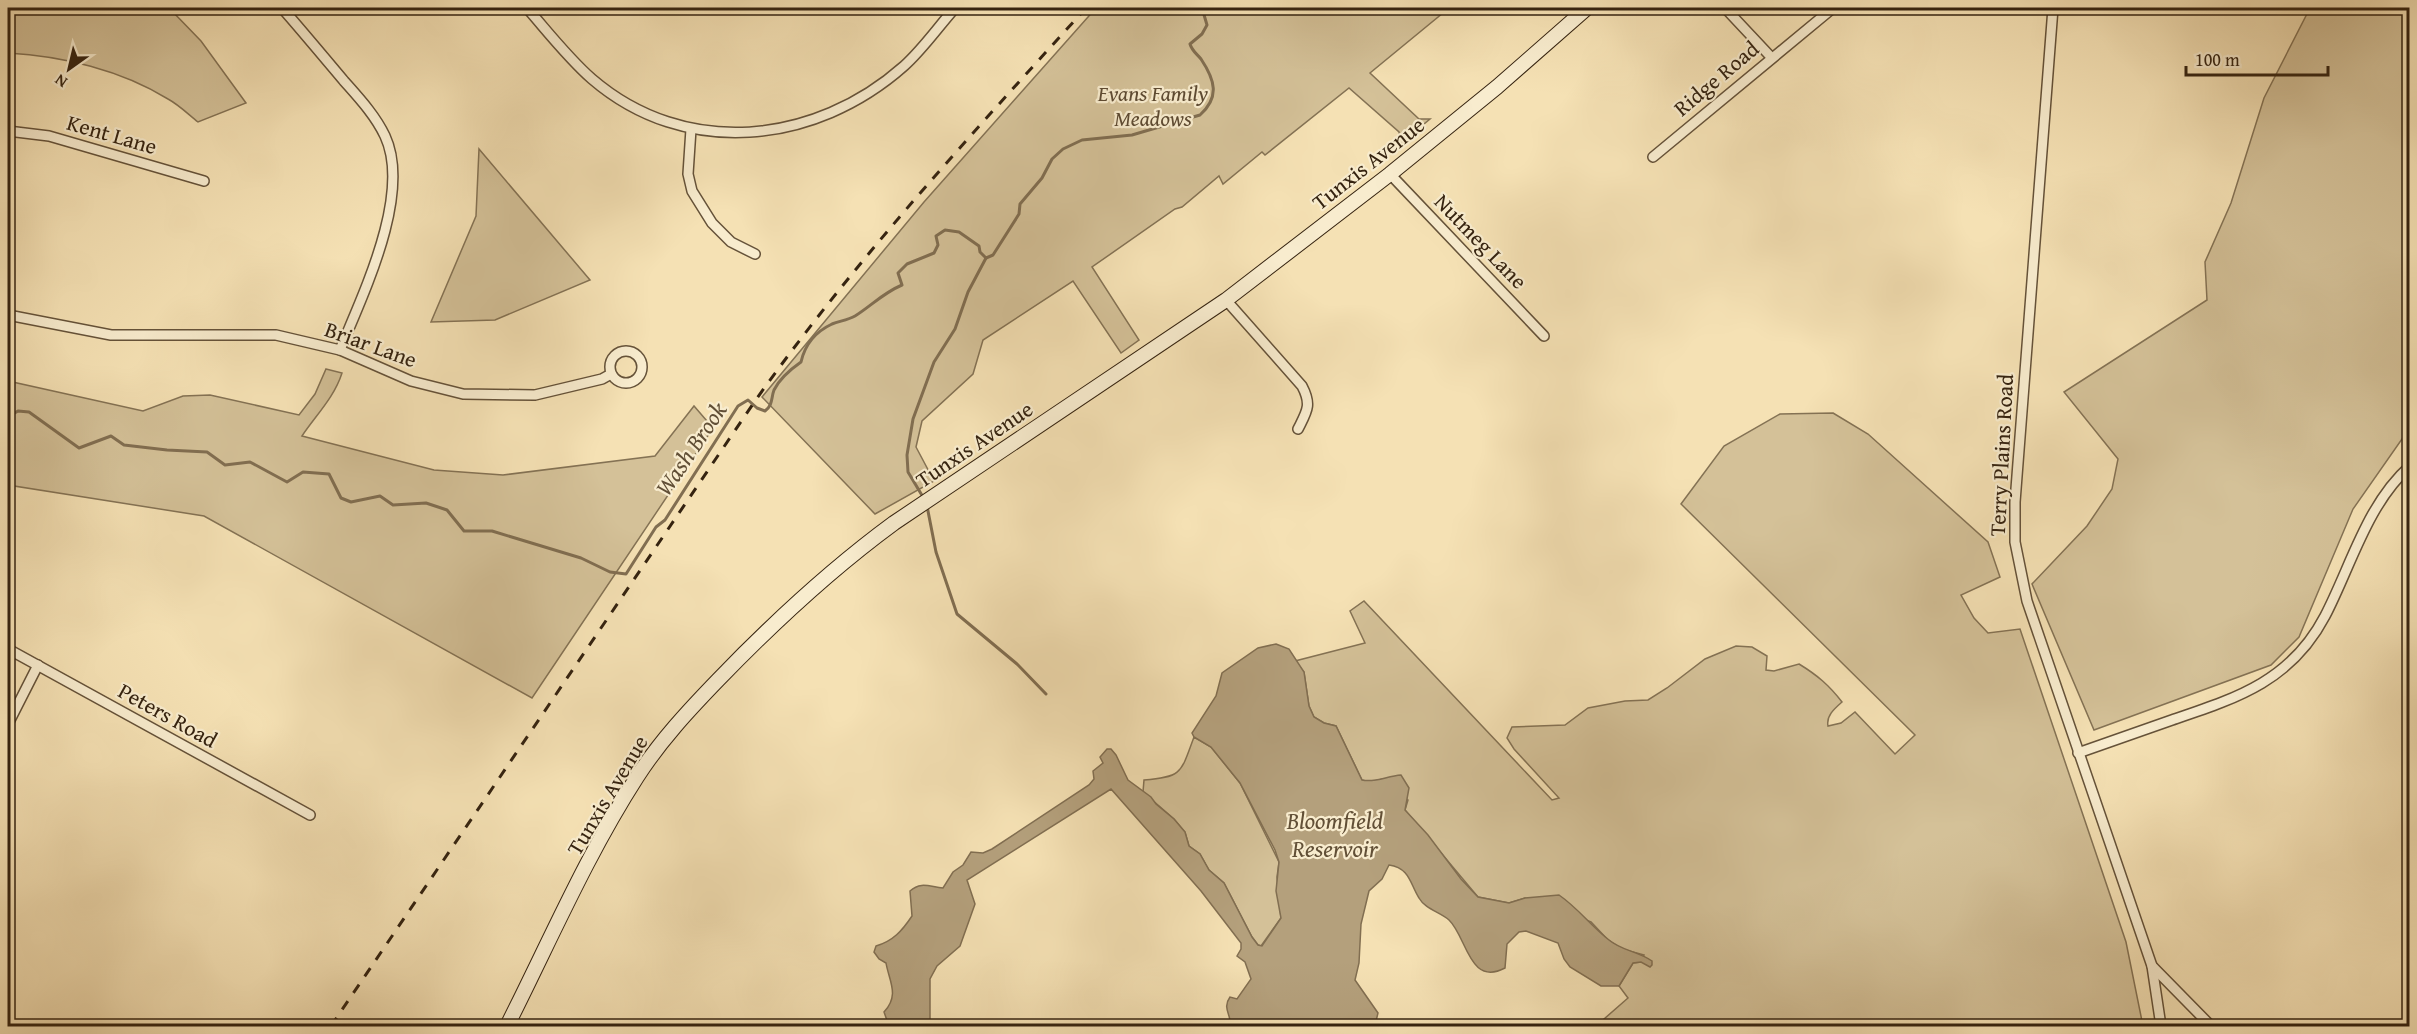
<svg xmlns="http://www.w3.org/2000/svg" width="2417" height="1034" font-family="'Gentium Book Plus',serif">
  <rect width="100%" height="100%" fill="#f5e1b4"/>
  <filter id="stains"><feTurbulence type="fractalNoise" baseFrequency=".00333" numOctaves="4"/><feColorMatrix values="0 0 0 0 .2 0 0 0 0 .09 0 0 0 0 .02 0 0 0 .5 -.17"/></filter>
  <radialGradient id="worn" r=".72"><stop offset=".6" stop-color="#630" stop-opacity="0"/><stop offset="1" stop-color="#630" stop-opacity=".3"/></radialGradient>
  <!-- green -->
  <g fill="#d4c198" stroke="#847254" stroke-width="1.5">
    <path d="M8,8H175L172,11L201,41L246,103L198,122C188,114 179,105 168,99C121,70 62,56 8,53Z"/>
    <path d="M1096,8H1449L1370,73L1419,119H1430L1395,148L1400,140L1399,132L1349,88L1265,155L1262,152L1223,184L1219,176L1182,207L1175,209L1092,267L1139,340L1121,353L1073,281L983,340L973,374L922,421L916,447L934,481L875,514L762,397L924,202Z"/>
    <path d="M2310,8H2409V429L2353,509L2299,637L2271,665L2094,730L2032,584L2087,526L2112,489L2118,459L2064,392L2207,300L2205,262L2231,203L2264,98Z"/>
    <path d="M479,149L590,280L495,320L431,322L476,216Z"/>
    <path d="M326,369L342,373C334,398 316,415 302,436L434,470L503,475L655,456L694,406L713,428L532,698L204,516L8,485V381L143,411L183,396L210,395L299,415L315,394Z"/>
    <path d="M1833,413L1868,434L1988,542L2000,577L1961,595L1974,618L1988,633L2020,629L2126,942L2143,1026H1596L1628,998L1619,986L1633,963L1641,962L1644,955L1622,949L1608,940L1591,922L1525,898L1509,903L1478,897L1405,810L1408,800L1382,779L1370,782L1362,780L1336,726L1324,723L1314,717L1309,706L1304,672L1295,661L1365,643L1350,611L1364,601L1552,800L1559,798L1514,749L1507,738L1512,727L1565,725L1588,708L1625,701L1648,700L1667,688L1705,659L1736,646L1752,647L1767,656L1766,670L1774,671L1799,664C1817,675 1829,685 1842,702C1834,709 1826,716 1828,726L1841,723L1855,712L1895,754L1915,735L1681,504L1724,446L1780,414Z"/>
    <path d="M1194,737L1211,747L1240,783L1279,862L1277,877L1281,918L1261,946L1258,945L1252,937L1224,883L1209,870L1200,854L1189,846L1185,832L1174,819L1143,792L1144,780C1183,777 1181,772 1194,737Z"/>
  </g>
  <!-- water -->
  <path fill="#b4a07c" stroke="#816e51" stroke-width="1.5" d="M1276,644L1289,649L1304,672L1309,706L1314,717L1324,723L1336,726L1362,780C1375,783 1387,776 1401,775L1409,788L1405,810L1428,835L1461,879L1478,897L1509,903L1525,898L1559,895C1578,908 1591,926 1609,940C1622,951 1638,951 1652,961V965L1650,967L1641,962L1633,963L1619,986H1601L1570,967L1564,959L1558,943L1526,931L1519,932L1507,944L1505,968C1469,987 1467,937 1449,920C1440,912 1425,909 1419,898C1410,884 1410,868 1389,865L1382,879L1369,891L1361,924L1359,963L1355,980L1378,1013L1375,1025L1353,1026L1344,1022L1340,1026H1231C1231,1015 1222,1008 1230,997L1237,999L1251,979L1245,962L1237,956L1241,949V943L1201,891L1111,789L967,880L975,904L960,946L937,966L930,979V1026H889L884,1012C900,995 889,981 886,963L879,959L874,952L876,946C893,941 902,931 912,916L910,891C921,881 930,887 943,888L953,872L963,865L971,852L983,853L992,849L1089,785L1094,779L1093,771L1103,763L1100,757L1107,749H1111L1116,755L1128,780L1151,797L1156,804L1174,819L1185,832L1189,846L1200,854L1209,870L1224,883L1252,937L1258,945L1262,946L1281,918L1276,891L1279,862L1275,850L1240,783L1211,747L1194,737L1192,733L1216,696L1222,673L1258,648Z"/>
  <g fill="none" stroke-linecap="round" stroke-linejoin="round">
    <!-- stream -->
    <g stroke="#816e51" stroke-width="3">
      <path d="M8,417L18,411L29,412L79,448L111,436L124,445L167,450L207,452L225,465L250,462L287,482L303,472L329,474L341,498L351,502L380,496L393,505L426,503L447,510L464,531H492L581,558L610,572L626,574L656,527L665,520L738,406L748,400L757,408L765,411C773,405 771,398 774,390C780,378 791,369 801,362C805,344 815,332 832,324C840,321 848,320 855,316C871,306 883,293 902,285L898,273L907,264L934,253L938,245L936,236L945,230L959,232L979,246L980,252L986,258L993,255L1019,214L1020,204L1042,178L1052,159L1063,149L1082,140L1132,135L1200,115C1220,97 1215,80 1201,59C1197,54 1192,51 1190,44L1202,34L1207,25L1202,8"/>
      <path d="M923,497L908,472L907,455L913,419L934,362L955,329L968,292L986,258"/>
      <path d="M927,506L936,552L957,614L1017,664L1046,694"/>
    </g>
    <!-- street casing -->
    <g stroke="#655239" stroke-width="12">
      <g id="street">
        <path d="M282,8C303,32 323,56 344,81C359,98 375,115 385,136C412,194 363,294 340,350"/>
        <path d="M527,8C548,32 568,58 592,79C685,159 815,145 904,66C923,49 938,27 955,8"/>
        <path d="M1725,8L1771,57"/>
        <path d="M2053,8L2015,502V542L2027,601L2152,966L2161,1026"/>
        <path d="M691,129L688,174L692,191L712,223L731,242L755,254"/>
        <path d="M8,131L49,136L204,181"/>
        <path d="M1653,157L1833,8"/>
        <path d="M1390,174L1544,336"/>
        <path d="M1226,300L1302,386C1312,405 1307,411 1298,429"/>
        <path d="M8,315L111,335H276L340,350L411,381L463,394L535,395L602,379L611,374"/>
        <circle cx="626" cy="367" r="16"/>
        <path d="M8,649L310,815"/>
        <path d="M8,724L38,665"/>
        <path d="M2078,753C2109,742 2141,731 2172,720C2237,698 2291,681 2325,616C2351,566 2367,504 2410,466"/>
        <path d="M2152,966L2211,1026"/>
      </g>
    </g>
    <!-- secondary casing -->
    <g stroke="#352310" stroke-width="16">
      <path id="secondary" d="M507,1026C549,943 586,856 637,777C660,741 689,710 718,680C773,623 830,570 894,523L1226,300L1390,174L1497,87L1587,8"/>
    </g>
    <!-- street -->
    <use href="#street" stroke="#f8ecce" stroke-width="9"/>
    <!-- secondary -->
    <use href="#secondary" stroke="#f8ecce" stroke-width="14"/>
    <!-- rail -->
    <path stroke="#352310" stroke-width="3" stroke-dasharray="10 10" stroke-linecap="butt" d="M331,1026L755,401C855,260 970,136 1086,8"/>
  </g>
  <g text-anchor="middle" stroke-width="4.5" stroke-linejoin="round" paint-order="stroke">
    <!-- street labels -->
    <g font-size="22" fill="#352310" stroke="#f8ecce">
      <text transform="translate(1716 78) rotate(-40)" y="8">Ridge Road</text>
      <text transform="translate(112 134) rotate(16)" y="8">Kent Lane</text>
      <text transform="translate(1368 163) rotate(-38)" y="8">Tunxis Avenue</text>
      <text transform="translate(1481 241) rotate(46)" y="8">Nutmeg Lane</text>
      <text transform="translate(371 344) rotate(20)" y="8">Briar Lane</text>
      <text transform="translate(974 444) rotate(-34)" y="8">Tunxis Avenue</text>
      <text transform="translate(2001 455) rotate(-87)" y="8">Terry Plains Road</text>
      <text transform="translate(168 715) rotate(29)" y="8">Peters Road</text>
      <text transform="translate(607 795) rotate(-59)" y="8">Tunxis Avenue</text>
    </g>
    <!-- park labels -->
    <g font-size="22" font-style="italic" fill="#5d4a32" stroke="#f8ecce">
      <text x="1153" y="101">Evans Family<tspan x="1153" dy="25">Meadows</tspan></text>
    </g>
    <!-- water labels -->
    <g font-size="24" font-style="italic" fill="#614f36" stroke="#f8ecce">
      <text transform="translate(691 449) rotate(-56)" y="8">Wash Brook</text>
      <text x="1335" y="829">Bloomfield<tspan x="1335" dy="28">Reservoir</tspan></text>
    </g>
  </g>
  <!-- margin -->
  <rect width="2417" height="1034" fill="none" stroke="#f5e1b4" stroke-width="30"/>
  <rect x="9" y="9" width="2399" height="1016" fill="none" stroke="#352310" stroke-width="3"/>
  <rect x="15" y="15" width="2387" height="1004" fill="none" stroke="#352310" stroke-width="1.5"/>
  <!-- north arrow -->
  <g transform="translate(69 69) rotate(214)" stroke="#f8ecce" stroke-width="4.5" paint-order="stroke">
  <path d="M0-4.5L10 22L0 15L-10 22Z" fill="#352310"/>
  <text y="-9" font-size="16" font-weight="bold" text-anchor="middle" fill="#352310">N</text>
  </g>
  <!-- scale -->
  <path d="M2186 66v9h142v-9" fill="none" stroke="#352310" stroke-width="3"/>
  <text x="2195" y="66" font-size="18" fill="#352310" stroke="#f8ecce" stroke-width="4.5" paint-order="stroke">100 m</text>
  <rect width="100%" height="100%" filter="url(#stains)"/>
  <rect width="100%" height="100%" fill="url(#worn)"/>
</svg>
